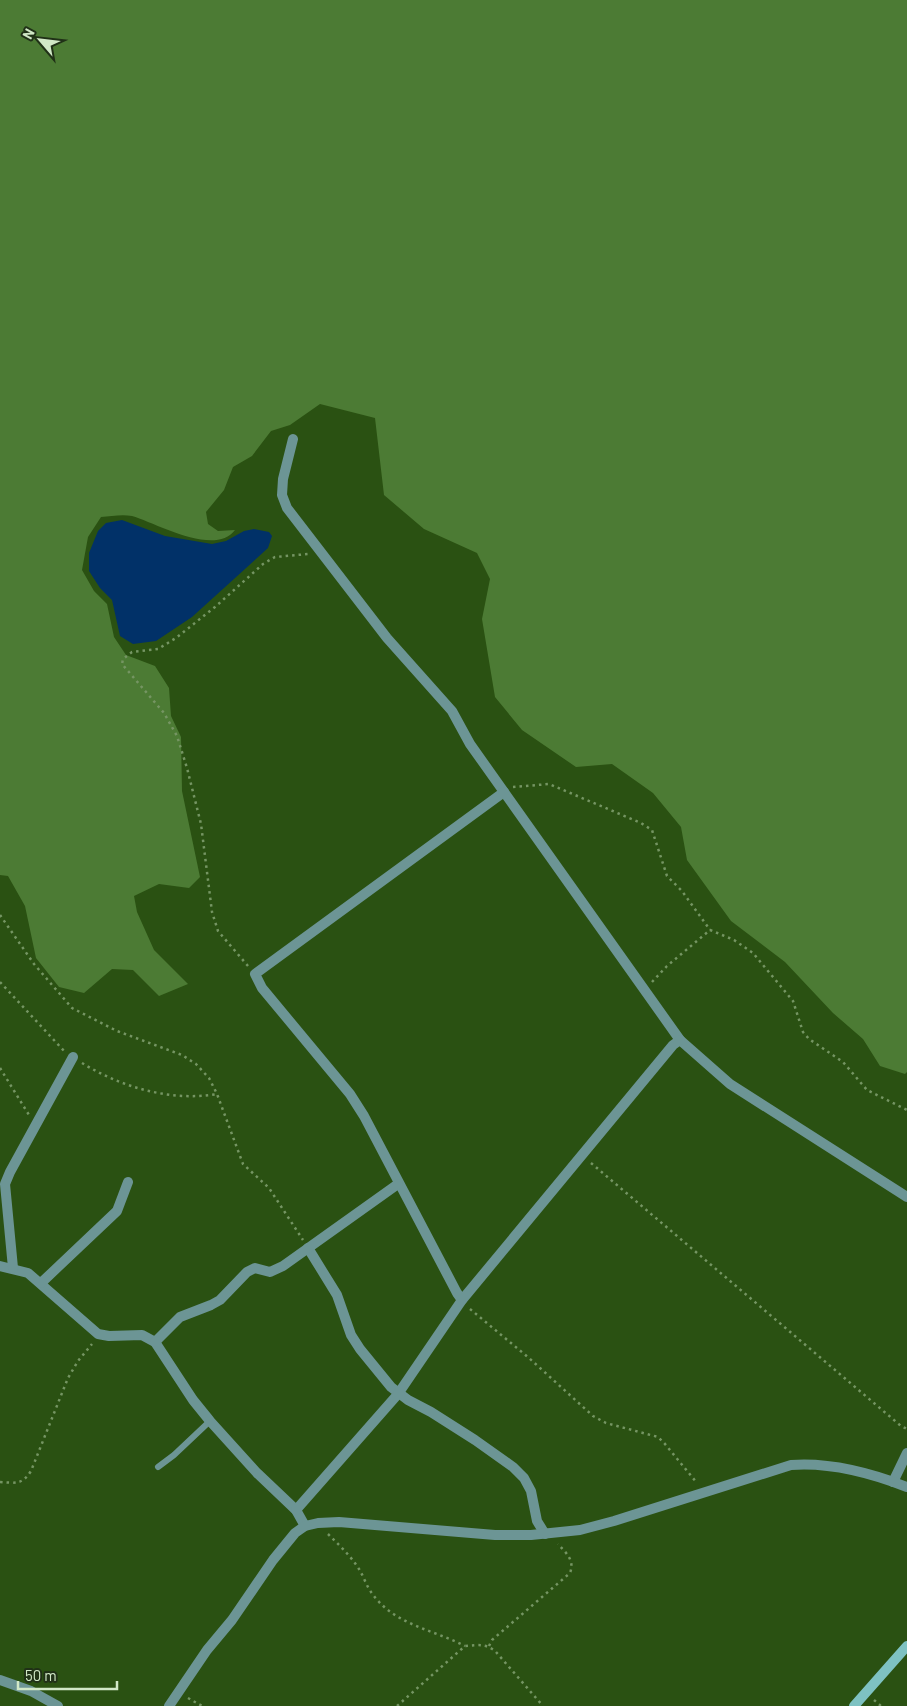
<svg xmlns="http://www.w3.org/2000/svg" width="907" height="1706" font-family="Barlow,sans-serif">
  <rect width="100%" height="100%" fill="#2a5112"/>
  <!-- green -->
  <path fill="#4c7b34" d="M0,0H907V1072L905,1074L880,1066L863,1039L833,1013L785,962L731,921L687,860L681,827L653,793L612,764L576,767L522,730L495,697L482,619L490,579L477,553L424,529L384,495L375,418L320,404L290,425L271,431L252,456L233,467L224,490L206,512L208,524L218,531L235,530C215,557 156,523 132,516C123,514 111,516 101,517L88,537L82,570L94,591L107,604L114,637L126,655L155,666L169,688L171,716L181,737L182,791L200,877L189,888L159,884L134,896L137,912L154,950L188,984L159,996L133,970L112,969L84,993L59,987L36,958L25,906L8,876L0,875Z"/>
  <!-- water -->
  <path fill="#013168" d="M122,520L165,536L212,544L226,541L244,531L254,529L269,532L272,536L268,548L192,617L156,641L133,644L120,636L112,600L100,588L89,571V553L98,531L106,523Z"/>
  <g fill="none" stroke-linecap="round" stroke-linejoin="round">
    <!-- path -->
    <g stroke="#759563" stroke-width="2.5" stroke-dasharray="2.5 4" stroke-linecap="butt">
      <path d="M513,787L549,784L641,823L652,830L667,876L682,891L710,930"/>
      <path d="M0,915L34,964L72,1008L117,1031L182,1055L196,1064L209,1078L217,1094L243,1164L269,1188L303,1240"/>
      <path d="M248,966L218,931L212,912L201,824L187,768L177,736L164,713L122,664L123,659L132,652L158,649L176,638L215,607L263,564L275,557L308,554"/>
      <path d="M0,982L65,1052"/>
      <path d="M652,982L667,966L710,930L734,940L753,953L793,1001L803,1032L809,1039L843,1062L867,1090L907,1110"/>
      <path d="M82,1063C121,1087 171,1102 217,1094"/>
      <path d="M0,1068L29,1115"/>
      <path d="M591,1163L901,1426L907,1429"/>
      <path d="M470,1309L529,1358L593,1416L606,1423L658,1437L665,1444L697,1483"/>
      <path d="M0,1482C16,1483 22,1485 31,1471L68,1378L78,1361L92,1344"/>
      <path d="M328,1534C339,1545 350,1555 359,1569C364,1577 367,1588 374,1596C396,1625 434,1630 465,1646"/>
      <path d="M489,1646L492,1640L570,1573C575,1560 566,1553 558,1544"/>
      <path d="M188,1698L202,1706"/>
      <path d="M874,1700L881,1706"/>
      <path d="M397,1706L465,1646C478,1645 486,1643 496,1652L543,1706"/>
    </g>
    <!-- service -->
    <path stroke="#6c9595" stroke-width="6" d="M158,1467L174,1455L210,1421"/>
    <!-- minor -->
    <g stroke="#6c9595" stroke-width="10">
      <path d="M293,439L283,479L282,495L287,508L387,638L452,711L470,744L680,1040L730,1084L907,1197"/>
      <path d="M308,1248L337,1295L351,1335L360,1349L391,1387L408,1400L431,1412L475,1440L513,1467L524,1478L531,1491L537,1521L545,1534"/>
      <path d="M0,1266L28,1273L98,1334L109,1336L142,1335L155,1342L193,1400L210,1421L257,1473L296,1510L305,1526"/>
      <path d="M13,1268L5,1184L10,1172L73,1057"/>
      <path d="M41,1283L117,1211L128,1182"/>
      <path d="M462,1300L457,1293L364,1116L350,1094L262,988L255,974L504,792"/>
      <path d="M155,1342L180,1317L211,1305L220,1300L247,1272L255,1268L270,1272L283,1266L398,1184"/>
      <path d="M893,1482L907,1453"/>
      <path d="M296,1510L398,1394L462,1300L673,1045L680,1040"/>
      <path d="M0,1680L31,1691L58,1706"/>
      <path d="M169,1706L207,1650L232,1620L273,1560L295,1533L305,1526L318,1523L339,1522L495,1535H531L580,1530L614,1521L791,1465C830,1462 871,1473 907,1487"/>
    </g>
    <!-- secondary -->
    <path stroke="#7ec2c2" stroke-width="10" d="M854,1706L907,1646"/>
  </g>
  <!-- north arrow -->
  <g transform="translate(40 40) rotate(298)" stroke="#203117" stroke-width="4" paint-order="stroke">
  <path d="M0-4L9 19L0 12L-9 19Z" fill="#d1e8c7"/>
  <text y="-8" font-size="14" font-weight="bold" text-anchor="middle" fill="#d1e8c7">N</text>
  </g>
  <!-- scale -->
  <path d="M18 1681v8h99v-8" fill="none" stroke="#d1e8c7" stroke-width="2.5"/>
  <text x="25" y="1681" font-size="15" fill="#d1e8c7" stroke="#203117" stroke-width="4" paint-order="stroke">50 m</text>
</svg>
